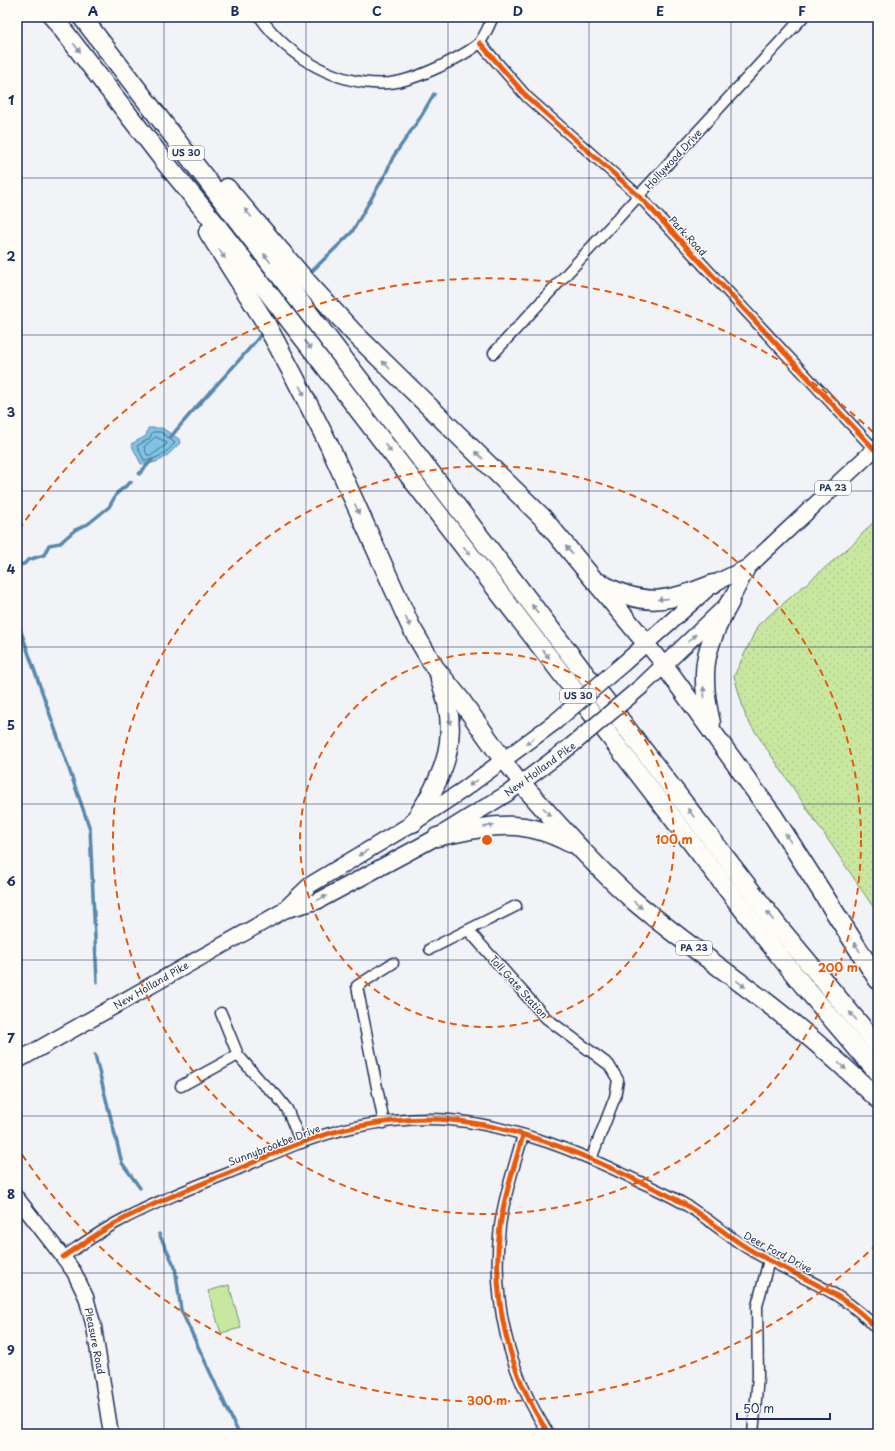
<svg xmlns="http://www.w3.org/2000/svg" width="895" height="1451" font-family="'Playpen Sans',sans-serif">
  <defs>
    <pattern id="grass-dots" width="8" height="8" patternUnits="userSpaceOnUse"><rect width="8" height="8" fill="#c9e89f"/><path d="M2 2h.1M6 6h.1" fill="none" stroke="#acc78b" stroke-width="1.8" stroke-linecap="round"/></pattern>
  </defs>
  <rect width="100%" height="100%" fill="#f2f3f7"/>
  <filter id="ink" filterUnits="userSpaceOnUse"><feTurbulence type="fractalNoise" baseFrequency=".025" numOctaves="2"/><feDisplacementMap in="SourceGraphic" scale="8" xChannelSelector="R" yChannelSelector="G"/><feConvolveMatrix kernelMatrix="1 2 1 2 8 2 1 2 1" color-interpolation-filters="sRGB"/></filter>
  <g filter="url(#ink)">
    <!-- grass -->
    <path fill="url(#grass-dots)" stroke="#728c7e" d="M878,517V914L746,718L734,676L758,625L854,543Z"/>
    <!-- garden -->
    <path fill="#c9e89f" stroke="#728c7e" d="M229,1285L241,1328L221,1333L208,1291Z"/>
    <!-- water -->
    <path fill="#81c3e2" stroke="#5888ad" d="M148,428H162L179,439L180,443C166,457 161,464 141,464L131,444L146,436Z"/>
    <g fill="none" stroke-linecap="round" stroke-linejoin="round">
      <!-- shore -->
      <g stroke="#446a93" stroke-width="1">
        <path d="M153,432H161L175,443C166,453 157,460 144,460L137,446L149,439Z"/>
        <path d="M156,437L166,442L167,444L152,455H147L144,447Z"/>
      </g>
      <!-- stream -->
      <g stroke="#5888ad" stroke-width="3.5">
        <path d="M308,275L352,232L386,173L393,157L420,118L434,94"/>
        <path d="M170,438C199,401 234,369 263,332"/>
        <path d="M139,474L152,460"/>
        <path d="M17,568L19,565L24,564L28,560L44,555L49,545L60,543L75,530L88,524L109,507L117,493L131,482"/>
        <path d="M19,626L90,829L97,982"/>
        <path d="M95,1055L122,1163L140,1188"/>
        <path d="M159,1234L175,1267L181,1310L239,1434"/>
      </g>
      <!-- street casing -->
      <g stroke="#1b2f5e" stroke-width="13">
        <g id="street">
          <path d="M260,17C289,58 339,87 390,83C407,81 424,74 439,67C449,62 474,50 480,42C486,34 489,25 493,17"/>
          <path d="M480,43L527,97L639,196L874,449"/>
          <path d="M494,353L803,17"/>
          <path d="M468,930L546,1018L609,1065L618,1080L615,1097L591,1159"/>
          <path d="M430,949L516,906"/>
          <path d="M221,1013L238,1055L262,1083L276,1095L287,1109L301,1143"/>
          <path d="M181,1086L238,1055"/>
          <path d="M384,1123L357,986L393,963"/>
          <path d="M523,1135C515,1165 504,1195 500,1226C491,1299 508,1373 549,1434"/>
          <path d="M63,1257C81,1245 98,1233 116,1223C155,1202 196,1186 236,1170C275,1153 314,1135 355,1127C385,1121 419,1117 450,1120C515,1126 579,1152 638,1181C654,1188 671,1196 686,1205C705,1217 723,1232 741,1244C789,1276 838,1285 878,1330"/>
          <path d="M753,1434L758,1376L757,1306L769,1260"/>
        </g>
      </g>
      <!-- secondary casing -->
      <g stroke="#1b2f5e" stroke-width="17">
        <path id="secondary" d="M17,1198L63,1257L74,1272L86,1297L94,1327L111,1434"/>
      </g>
      <!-- primary casing -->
      <g stroke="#1b2f5e" stroke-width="18">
        <g id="primary">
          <path d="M646,643L664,665"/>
          <path d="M624,663L713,584L748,567L878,446"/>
          <path d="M642,686L730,602L748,567"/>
          <path d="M504,761L521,783"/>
          <path d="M286,908L310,885L413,823L463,790L555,722"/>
          <path d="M17,1061L285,910L318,901L437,837L508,793L572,745"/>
        </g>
      </g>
      <!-- highway casing -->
      <g stroke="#1b2f5e" stroke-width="21">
        <g id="highway">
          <path d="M53,17L164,161L213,221L762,934L803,985L878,1073"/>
          <path d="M82,17L778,926L878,1046"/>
          <path d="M227,188L308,283L354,333L542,517L646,643"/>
          <path d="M208,232L265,322L295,378L329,445L411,627L435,668L460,699L504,761"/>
          <path d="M600,583C644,608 668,602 713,584"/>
          <path d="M664,665L774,817L878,980"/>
          <path d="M711,723C699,672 704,647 730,602"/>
          <path d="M521,783C558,824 593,865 634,901C681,941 732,975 780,1013C814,1040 847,1069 878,1099"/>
          <path d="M413,823C445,776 462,736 440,680"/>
          <path d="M437,837C489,826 519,816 570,843"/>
        </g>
      </g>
      <!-- street -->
      <use href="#street" stroke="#fdfcf7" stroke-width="10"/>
      <!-- secondary -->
      <use href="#secondary" stroke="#fdfcf7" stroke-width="14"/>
      <!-- primary -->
      <use href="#primary" stroke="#fdfcf7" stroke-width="15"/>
      <!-- highway -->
      <use href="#highway" stroke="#fdfcf7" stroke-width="18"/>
      <!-- primary-bridge casing -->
      <g stroke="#1b2f5e" stroke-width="18" stroke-linecap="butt">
        <g id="primary-bridge">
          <path d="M555,722L624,663"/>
          <path d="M572,745L642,686"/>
        </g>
      </g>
      <!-- primary-bridge -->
      <use href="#primary-bridge" stroke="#fdfcf7" stroke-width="15"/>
      <!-- cycleway casing -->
      <g stroke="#fdfcf7" stroke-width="8">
        <g id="cycleway">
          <path d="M480,43L527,97L639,196L874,449"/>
          <path d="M523,1135C515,1165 504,1195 500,1226C491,1299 508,1373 549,1434"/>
          <path d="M63,1257C81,1245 98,1233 116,1223C155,1202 196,1186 236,1170C275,1153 314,1135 355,1127C385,1121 419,1117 450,1120C515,1126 579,1152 638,1181C654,1188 671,1196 686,1205C705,1217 723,1232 741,1244C789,1276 838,1285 878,1330"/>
        </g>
      </g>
      <!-- cycleway -->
      <use href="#cycleway" stroke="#e8590c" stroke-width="5"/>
    </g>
    <!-- one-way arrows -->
    <defs><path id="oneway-solid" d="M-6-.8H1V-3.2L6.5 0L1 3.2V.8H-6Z"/></defs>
    <g fill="#8c96aa">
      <use href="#oneway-solid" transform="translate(77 48) rotate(52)"/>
      <use href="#oneway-solid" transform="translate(248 213) rotate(-130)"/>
      <use href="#oneway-solid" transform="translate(222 254) rotate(58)"/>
      <use href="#oneway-solid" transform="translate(267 258) rotate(-127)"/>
      <use href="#oneway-solid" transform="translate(308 345) rotate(52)"/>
      <use href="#oneway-solid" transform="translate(386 365) rotate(-135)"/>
      <use href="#oneway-solid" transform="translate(302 391) rotate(63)"/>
      <use href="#oneway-solid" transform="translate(388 448) rotate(52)"/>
      <use href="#oneway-solid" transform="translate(479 455) rotate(-136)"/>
      <use href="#oneway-solid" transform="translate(357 509) rotate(66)"/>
      <use href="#oneway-solid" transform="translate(569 550) rotate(-130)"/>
      <use href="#oneway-solid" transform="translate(467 551) rotate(52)"/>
      <use href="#oneway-solid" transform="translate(663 599) rotate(175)"/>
      <use href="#oneway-solid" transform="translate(535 609) rotate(-127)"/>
      <use href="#oneway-solid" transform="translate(408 622) rotate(63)"/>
      <use href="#oneway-solid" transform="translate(692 638) rotate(-44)"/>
      <use href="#oneway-solid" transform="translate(546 654) rotate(52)"/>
      <use href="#oneway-solid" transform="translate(704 692) rotate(-96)"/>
      <use href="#oneway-solid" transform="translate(450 719) rotate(85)"/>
      <use href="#oneway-solid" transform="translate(530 741) rotate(143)"/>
      <use href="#oneway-solid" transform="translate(473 783) rotate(145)"/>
      <use href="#oneway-solid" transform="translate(547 812) rotate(48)"/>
      <use href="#oneway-solid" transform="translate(691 813) rotate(-127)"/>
      <use href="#oneway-solid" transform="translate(489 826) rotate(-9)"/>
      <use href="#oneway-solid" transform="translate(788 838) rotate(-124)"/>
      <use href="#oneway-solid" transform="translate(363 853) rotate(149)"/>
      <use href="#oneway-solid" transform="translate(322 898) rotate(-26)"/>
      <use href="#oneway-solid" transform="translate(638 905) rotate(40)"/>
      <use href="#oneway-solid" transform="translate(770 916) rotate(-127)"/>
      <use href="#oneway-solid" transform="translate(857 947) rotate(-122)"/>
      <use href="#oneway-solid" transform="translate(741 984) rotate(37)"/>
      <use href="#oneway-solid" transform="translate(853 1016) rotate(-130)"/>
      <use href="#oneway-solid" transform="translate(842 1066) rotate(42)"/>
    </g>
  </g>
  <!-- grid -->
  <path fill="none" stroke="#1b2f5e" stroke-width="1" stroke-opacity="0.55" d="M164,17V1434M306,17V1434M448,17V1434M589,17V1434M731,17V1434M17,178H878M17,335H878M17,491H878M17,647H878M17,804H878M17,960H878M17,1116H878M17,1273H878"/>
  <!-- distance rings -->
  <g fill="none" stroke="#e8590c" stroke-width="2" stroke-dasharray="7 5">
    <circle cx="487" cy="840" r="187"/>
    <circle cx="487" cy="840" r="374"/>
    <path d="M877 1244A561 561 0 0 1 19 1150M19 530A561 561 0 0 1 877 436"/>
  </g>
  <g text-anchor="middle" stroke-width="3" stroke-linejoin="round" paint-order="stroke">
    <!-- shield labels -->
    <g fill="#fdfcf7" stroke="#5f6c8c" stroke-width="1">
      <rect x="168" y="146" width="36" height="14" rx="3"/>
      <rect x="815" y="481" width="36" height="14" rx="3"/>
      <rect x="560" y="689" width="36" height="14" rx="3"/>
      <rect x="676" y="941" width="36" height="14" rx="3"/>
    </g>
    <g font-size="9" font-weight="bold" fill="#1b2f5e">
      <text x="186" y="156">US 30</text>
      <text x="833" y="491">PA 23</text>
      <text x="578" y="699">US 30</text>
      <text x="694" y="951">PA 23</text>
    </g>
    <!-- street labels -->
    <g font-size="10" fill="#1b2f5e" stroke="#fdfcf7">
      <text transform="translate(673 159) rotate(-47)" y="4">Hollywood Drive</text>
      <text transform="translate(688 236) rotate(47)" y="4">Park Road</text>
      <text transform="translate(540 769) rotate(-36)" y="4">New Holland Pike</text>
      <text transform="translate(151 985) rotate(-30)" y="4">New Holland Pike</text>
      <text transform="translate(519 987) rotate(48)" y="4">Toll Gate Station</text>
      <text transform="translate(274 1145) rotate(-21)" y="4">Sunnybrookbe Drive</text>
      <text transform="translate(778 1252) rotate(28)" y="4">Deer Ford Drive</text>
      <text transform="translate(95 1341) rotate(79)" y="4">Pleasure Road</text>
    </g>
  </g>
  <circle cx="487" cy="840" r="6" fill="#e8590c" stroke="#fdfcf7" stroke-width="2"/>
  <g font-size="12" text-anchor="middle" font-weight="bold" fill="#e8590c" stroke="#fdfcf7" stroke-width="3" stroke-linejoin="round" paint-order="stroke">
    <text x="674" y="844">100 m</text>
    <text x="838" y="972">200 m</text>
    <text x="487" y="1405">300 m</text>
  </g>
  <!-- margin -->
  <rect width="895" height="1451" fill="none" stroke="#fdfcf7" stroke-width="44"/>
  <!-- scale -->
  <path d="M737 1413v6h93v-6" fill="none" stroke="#1b2f5e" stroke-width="2"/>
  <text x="743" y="1413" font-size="12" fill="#1b2f5e" stroke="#fdfcf7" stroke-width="3" paint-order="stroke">50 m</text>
  <rect x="22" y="22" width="851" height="1407" fill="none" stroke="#1b2f5e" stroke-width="1.5"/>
  <g font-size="13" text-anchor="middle" font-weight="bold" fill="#1b2f5e">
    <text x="93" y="16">A</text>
    <text x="235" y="16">B</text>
    <text x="377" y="16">C</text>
    <text x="518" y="16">D</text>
    <text x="660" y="16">E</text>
    <text x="802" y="16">F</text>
    <text x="11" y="105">1</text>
    <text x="11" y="261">2</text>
    <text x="11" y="417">3</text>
    <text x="11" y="574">4</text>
    <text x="11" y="730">5</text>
    <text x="11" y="886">6</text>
    <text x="11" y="1043">7</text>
    <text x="11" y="1199">8</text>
    <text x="11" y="1355">9</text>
  </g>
</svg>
